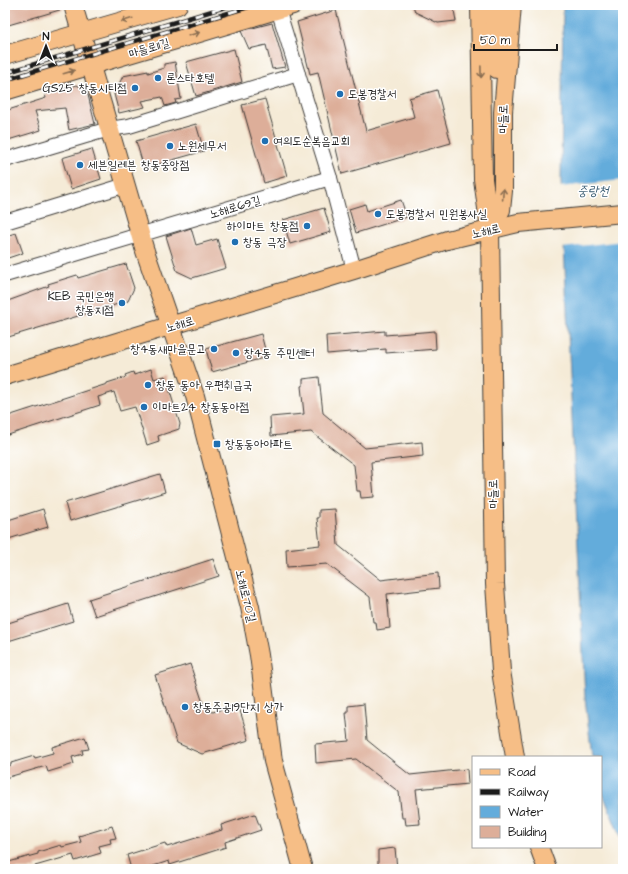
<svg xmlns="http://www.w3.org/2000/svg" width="628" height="874" font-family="'Architects Daughter','Poor Story',sans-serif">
  <rect width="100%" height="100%" fill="#fff"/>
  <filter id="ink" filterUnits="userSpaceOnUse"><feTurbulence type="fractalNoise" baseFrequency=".025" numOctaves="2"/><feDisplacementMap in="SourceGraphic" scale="8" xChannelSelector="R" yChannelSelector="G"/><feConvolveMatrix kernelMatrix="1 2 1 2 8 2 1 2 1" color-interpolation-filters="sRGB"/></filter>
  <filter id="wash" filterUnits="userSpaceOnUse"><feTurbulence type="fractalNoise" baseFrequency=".012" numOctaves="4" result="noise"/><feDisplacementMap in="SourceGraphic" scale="16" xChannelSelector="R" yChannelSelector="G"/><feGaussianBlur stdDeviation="0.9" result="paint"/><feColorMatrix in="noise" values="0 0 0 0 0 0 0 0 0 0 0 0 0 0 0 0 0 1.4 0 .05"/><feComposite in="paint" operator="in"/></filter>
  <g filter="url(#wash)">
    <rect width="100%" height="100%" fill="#f5ebd7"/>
    <!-- water -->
    <path fill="#63acdb" stroke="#40647c" d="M563,5H623V844L601,789V757H592L585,698L561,181Z"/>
    <!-- pier -->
    <path fill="#f5ebd7" d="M623,180V241L562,248L560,187Z"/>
    <g id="blocks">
      <!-- building -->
      <g fill="#ddae99">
        <path d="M5,5H63V9L5,26Z"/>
        <path d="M413,5H453L456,21L438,23L415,12Z"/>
        <path d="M336,10L366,131L414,117L409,98L437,90L451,143L342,174L318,72L310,74L297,22Z"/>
        <path d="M272,23L285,67L272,69L266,45L249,49L241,31Z"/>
        <path d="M234,49L242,82L196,96L186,62Z"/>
        <path d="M175,62L181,99L175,100L176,103L165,106L162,97L142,101L145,107L119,113L114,94L123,76L148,71V73L164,68V64Z"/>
        <path d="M77,85L87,91L95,124L69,130L65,108L35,111L41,130L5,141V111L46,98L45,94Z"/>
        <path d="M265,99L287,176L264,183L242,105Z"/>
        <path d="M196,124L204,151L144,168L136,141Z"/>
        <path d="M92,149L101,179L71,189L62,158Z"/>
        <path d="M401,200L407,217L356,233L349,209L365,204L367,211Z"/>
        <path d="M324,208L331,232L290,244L283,220Z"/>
        <path d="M191,228L196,245L217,239L226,268L192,278L177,271L166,236Z"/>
        <path d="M16,233L23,253L5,259V236Z"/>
        <path d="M126,264L134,288L128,301L5,338V302L49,286L48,284L77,275L78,278Z"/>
        <path d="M385,331V335L435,331L436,349L386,353V349L327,354L326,336Z"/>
        <path d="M261,334L267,357L212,372L206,349Z"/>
        <path d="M151,369L154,379L165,376L180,424L179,429L158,436L159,441L147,445L135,407L120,411L114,392L98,397L100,405L5,436V417L107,384V383L126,377L125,375L133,372L134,375Z"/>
        <path d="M319,377L323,413L365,448L422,442L423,456L371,462L374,497L361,498L360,491H357L354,465L311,432L271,436L270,417L304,414L301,386H303V379Z"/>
        <path d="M160,474L165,492L70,521L65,503Z"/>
        <path d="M43,509L48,527L5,540V521Z"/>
        <path d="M335,509L338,545L381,580L438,573L439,588L387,594L390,628L377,630L376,622H373L370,597L327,564L287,567L286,549L320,545L317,518H319V510Z"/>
        <path d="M213,559L219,576L95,616L89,599Z"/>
        <path d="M68,604L73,621L5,642V624Z"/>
        <path d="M190,664L205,709L213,712L238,704L249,740L202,754L177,743L155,675Z"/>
        <path d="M364,704L367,740L410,775L467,769L468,784L416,789L420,824L406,825L405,818H402L399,792L356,759L316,763L315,744L349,741L346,713H348V706Z"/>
        <path d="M85,737L89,749L82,750L83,754L72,757L74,764L48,772L46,766L5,778V767L11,765V763L34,756L35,758L53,753L52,747Z"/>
        <path d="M255,814L261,830L225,842L226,847L170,865L169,861L144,869H131L127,855L165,843L167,847L222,830L221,825Z"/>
        <path d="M112,826L116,838L110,839L111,843L99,846L101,853L75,861L73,855L35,866L36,869H5V863L38,854V852L61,845L62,847L81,842L79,836Z"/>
        <path d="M395,848L397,869H378V850Z"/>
      </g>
    </g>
  </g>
  <g filter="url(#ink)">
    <use href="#blocks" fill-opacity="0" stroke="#3d3b38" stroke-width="1"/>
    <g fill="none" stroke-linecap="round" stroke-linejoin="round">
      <!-- minor casing -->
      <g stroke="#3d3b38" stroke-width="16">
        <g id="minor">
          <path d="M278,9L330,178L354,270"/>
          <path d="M5,160L109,129L129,126L298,74"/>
          <path d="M5,222L126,185"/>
          <path d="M5,275L330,178"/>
        </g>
      </g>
      <!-- major casing -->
      <g stroke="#3d3b38" stroke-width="20">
        <g id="major">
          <path d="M73,5L145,251L195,396L250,607L259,655L273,761L303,869"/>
          <path d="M480,5L483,179L490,230L495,584L501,671L515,757"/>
          <path d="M494,5L497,69"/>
          <path d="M5,55L178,5"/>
          <path d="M5,91L293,5"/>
          <path d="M490,230L501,210L503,191V112L512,5"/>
          <path d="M5,376L354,270L447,240L518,223L623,213"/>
          <path d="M539,847L547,869"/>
        </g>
      </g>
      <!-- minor -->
      <use href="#minor" stroke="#fff" stroke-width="14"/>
      <!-- major -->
      <use href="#major" stroke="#f6be86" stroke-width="18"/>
      <!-- rail casing -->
      <g stroke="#1c1c1c" stroke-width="4.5">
        <g id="rail">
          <path d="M5,73L232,5"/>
          <path d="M5,80L255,5"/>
        </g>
      </g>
      <!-- rail -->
      <use href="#rail" stroke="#fff" stroke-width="3" stroke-dasharray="9" stroke-linecap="butt"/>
    </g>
    <!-- one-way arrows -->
    <defs><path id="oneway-shaft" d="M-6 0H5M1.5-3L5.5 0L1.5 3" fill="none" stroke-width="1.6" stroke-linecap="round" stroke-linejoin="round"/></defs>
    <g stroke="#896d51">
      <use href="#oneway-shaft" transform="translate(127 20) rotate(163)"/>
      <use href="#oneway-shaft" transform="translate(194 34) rotate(-17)"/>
      <use href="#oneway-shaft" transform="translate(69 72) rotate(-16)"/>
      <use href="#oneway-shaft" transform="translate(481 72) rotate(89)"/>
      <use href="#oneway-shaft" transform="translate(503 194) rotate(-86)"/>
    </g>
  </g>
  <!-- markers -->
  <g fill="#1f6fb2" stroke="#fff" stroke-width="1.5">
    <circle cx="158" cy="78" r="4"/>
    <circle cx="135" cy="88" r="4"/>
    <circle cx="340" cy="94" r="4"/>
    <circle cx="265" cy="141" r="4"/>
    <circle cx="170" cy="146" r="4"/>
    <circle cx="80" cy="165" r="4"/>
    <circle cx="378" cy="214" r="4"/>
    <circle cx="307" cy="226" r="4"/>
    <circle cx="235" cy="242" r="4"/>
    <circle cx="122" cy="303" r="4"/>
    <circle cx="214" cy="349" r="4"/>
    <circle cx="236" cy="353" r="4"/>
    <circle cx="148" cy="385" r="4"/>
    <circle cx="144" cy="407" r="4"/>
    <rect x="213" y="440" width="8" height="8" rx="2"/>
    <circle cx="185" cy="707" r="4"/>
  </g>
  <g text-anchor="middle" stroke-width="3" stroke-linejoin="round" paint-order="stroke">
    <!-- street labels -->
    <g font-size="12" fill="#1c1c1c" stroke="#fff">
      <text transform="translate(149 48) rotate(-17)" y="4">마들로11길</text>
      <text transform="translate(503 119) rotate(-89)" y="4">마들로</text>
      <text transform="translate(235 207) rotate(-17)" y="4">노해로69길</text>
      <text transform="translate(486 231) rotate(-13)" y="4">노해로</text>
      <text transform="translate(180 324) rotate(-17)" y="4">노해로</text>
      <text transform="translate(493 494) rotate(-91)" y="4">마들로</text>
      <text transform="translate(246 596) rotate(76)" y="4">노해로70길</text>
    </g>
    <!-- poi labels -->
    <g font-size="12" fill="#1c1c1c" stroke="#fff" text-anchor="start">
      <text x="166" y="82">론스타호텔</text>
      <text x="127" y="92" text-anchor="end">GS25 창동시티점</text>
      <text x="348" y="98">도봉경찰서</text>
      <text x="273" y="145">여의도순복음교회</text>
      <text x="178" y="150">노원세무서</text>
      <text x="88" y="169">세븐일레븐 창동중앙점</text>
      <text x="386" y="218">도봉경찰서 민원봉사실</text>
      <text x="299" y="230" text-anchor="end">하이마트 창동점</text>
      <text x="243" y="246">창동 극장</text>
      <text x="114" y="300" text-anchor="end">KEB 국민은행<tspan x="114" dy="14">창동지점</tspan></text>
      <text x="206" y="353" text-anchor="end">창4동새마을문고</text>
      <text x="244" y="357">창4동 주민센터</text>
      <text x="156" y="389">창동 동아 우편취급국</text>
      <text x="152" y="411">이마트24 창동동아점</text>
      <text x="225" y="448">창동동아아파트</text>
      <text x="193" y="711">창동주공19단지 상가</text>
    </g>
    <!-- water labels -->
    <g font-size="13" font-style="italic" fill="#3c5d72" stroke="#fff">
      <text x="593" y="195">중랑천</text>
    </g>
  </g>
  <!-- margin -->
  <rect width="628" height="874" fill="none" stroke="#fff" stroke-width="20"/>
  <!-- legend -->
  <rect x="472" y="756" width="130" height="92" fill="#ffffff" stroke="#a4a4a4"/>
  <rect x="480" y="769" width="20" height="6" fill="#f6be86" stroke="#a4a4a4"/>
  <text x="508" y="776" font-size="12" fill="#1c1c1c">Road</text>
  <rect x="480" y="789" width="20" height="6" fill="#1c1c1c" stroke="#a4a4a4"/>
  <text x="508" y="796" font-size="12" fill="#1c1c1c">Railway</text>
  <rect x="480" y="806" width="20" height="12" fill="#63acdb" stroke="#a4a4a4"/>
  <text x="508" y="816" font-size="12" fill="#1c1c1c">Water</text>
  <rect x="480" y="826" width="20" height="12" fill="#ddae99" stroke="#a4a4a4"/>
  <text x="508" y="836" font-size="12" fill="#1c1c1c">Building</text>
  <!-- north arrow -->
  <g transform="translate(46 46)" stroke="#ffffff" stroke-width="3" paint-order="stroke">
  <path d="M0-3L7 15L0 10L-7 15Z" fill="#1c1c1c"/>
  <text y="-6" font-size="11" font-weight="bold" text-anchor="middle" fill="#1c1c1c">N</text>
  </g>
  <!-- scale -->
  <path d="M474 44v6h83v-6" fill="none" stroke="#1c1c1c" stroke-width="2"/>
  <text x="480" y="44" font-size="12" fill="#1c1c1c" stroke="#ffffff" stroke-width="3" paint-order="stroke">50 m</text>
</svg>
